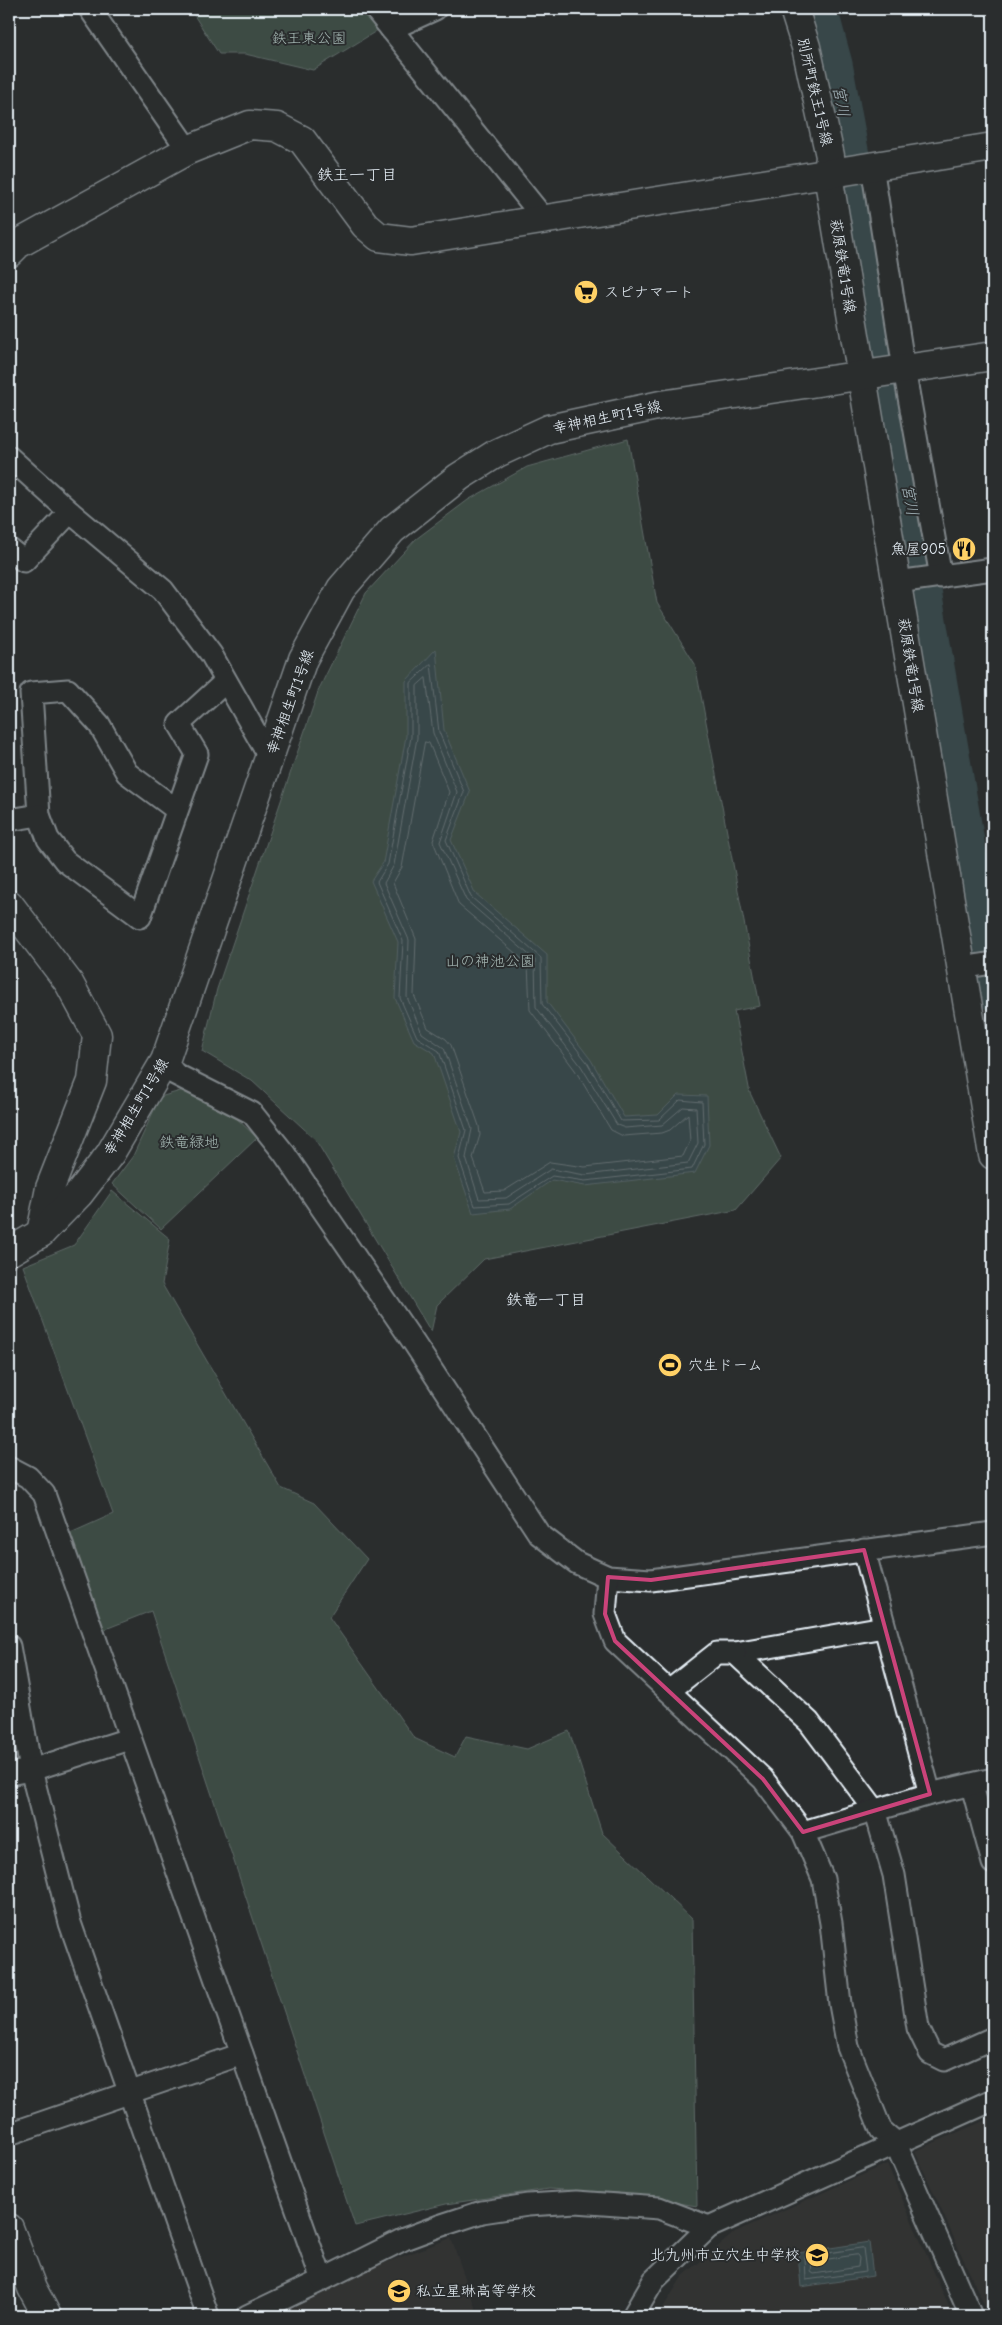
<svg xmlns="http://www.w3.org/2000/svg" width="1002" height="2325" font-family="'Comic Neue','Klee One',sans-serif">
  <rect width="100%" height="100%" fill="#2a2d2e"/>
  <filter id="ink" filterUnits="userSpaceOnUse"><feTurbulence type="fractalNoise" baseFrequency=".02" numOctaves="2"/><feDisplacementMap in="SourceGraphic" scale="10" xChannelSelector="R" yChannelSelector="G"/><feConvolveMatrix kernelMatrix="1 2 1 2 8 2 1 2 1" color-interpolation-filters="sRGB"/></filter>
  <g filter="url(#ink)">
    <!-- built -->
    <g fill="#3d3a39">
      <path d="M993,2117V2316H989L915,2151Z"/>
      <path d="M887,2164L953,2316H658L682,2277L735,2232Z"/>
      <path d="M451,2238L478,2316H278L380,2265Z"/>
    </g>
    <!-- green -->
    <g fill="#54705f" stroke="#9eb0ac">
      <path d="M190,9H364L378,30L313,70L245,54H219Z"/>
      <path d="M628,439L657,603L695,664L760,1006L734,1011L750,1093L781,1158L736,1210L484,1259L437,1305L431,1332L315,1139L252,1081L202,1051L217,989L319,689L366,593L416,539L468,500L527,467Z"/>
      <path d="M187,1089L231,1113L257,1138L161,1229L112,1184L133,1156L160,1097Z"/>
      <path d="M112,1191L170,1239L162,1284L281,1488L314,1503L367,1559L329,1617L414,1738L455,1757L466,1736L527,1749L569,1731L602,1833L692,1919L697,2206L617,2193L548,2189L446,2204L355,2226L151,1611L98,1632L66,1535L113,1514L23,1266L74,1245Z"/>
    </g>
    <!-- water -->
    <g fill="#48666a" stroke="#889ea3">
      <path d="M436,649L444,730L470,792L451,840L475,893L547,955V1002L591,1060L624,1117L658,1115L678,1095L707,1096L709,1145L695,1173L585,1186L552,1180L510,1209L473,1213L454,1158L461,1132L434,1053L414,1041L395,998L398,942L371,881L383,863L406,736V681Z"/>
      <path d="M869,2242L873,2276L801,2287L798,2253Z"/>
    </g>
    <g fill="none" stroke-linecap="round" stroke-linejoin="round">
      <!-- shore -->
      <g stroke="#a8b9bf" stroke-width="1">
        <path d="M431,664L439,732L464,792L446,840L471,897L541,958L542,1004L587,1062L621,1121L659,1120L680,1100L702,1102L704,1144L692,1169L585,1181L552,1176L509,1204L475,1206L459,1158L466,1130L439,1051L417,1037L400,998L403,941L377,882L388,864L411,737V683Z"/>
        <path d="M426,678L433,733L457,792L440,842L466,900L535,960L536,1007L581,1066L617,1125L625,1128L662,1125L683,1107L696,1108L698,1143L688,1163L585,1175L551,1169L506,1198L479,1199L466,1158L472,1129L444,1048L422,1033L407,997L409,940L384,883L394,865L417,738V686Z"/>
        <path d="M425,742L429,743L449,792L433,841L459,905L528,964L530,1010L575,1070L611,1130L623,1136L662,1133L670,1130L688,1114L690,1141L683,1156L585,1167L550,1162L504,1191L485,1192L473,1158L480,1135L479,1126L451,1045L446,1039L428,1028L414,995L416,939L393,883L402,867Z"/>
        <path d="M863,2248L866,2272L806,2280L805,2257Z"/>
        <path d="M857,2255L859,2258L858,2267L814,2274L811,2272L812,2262Z"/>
      </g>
      <!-- river -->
      <path stroke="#48666a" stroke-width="35" d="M820,9L835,64L858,188L893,411L993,993"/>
      <!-- street casing -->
      <g stroke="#e8f1f8" stroke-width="25">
        <g id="street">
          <path d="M90,9L188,150"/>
          <path d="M375,9L545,220"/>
          <path d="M391,29L435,9"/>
          <path d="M872,166L904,369L941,577"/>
          <path d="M9,457L70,512L163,590L211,654L270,758"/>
          <path d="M9,549L24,561L70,512"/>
          <path d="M897,582L993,569"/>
          <path d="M177,810L127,773L99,724L68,690L31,693L39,815L48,839L65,861L140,917L197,754L179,724L225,682"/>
          <path d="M9,820L39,815"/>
          <path d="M961,968L993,963"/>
          <path d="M165,1061L175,1074L252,1113L284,1153L414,1343L539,1534L577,1563L608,1577L651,1580L993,1533"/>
          <path d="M9,1467L28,1477L44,1494L322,2280L247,2316"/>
          <path d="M864,1550L930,1794"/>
          <path d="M608,1577L605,1614L615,1641L763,1779L803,1832L823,1879L831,1923L840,2004L848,2047L881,2130L895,2142L971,2316"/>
          <path d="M884,1627L735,1653L809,1722L875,1810L894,1875L918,2028L930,2053L944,2060L993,2038"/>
          <path d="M9,1646L31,1770L70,1923L208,2316"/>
          <path d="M669,1691L717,1653H735"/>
          <path d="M9,1774L31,1770L129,1739"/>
          <path d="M972,1786L993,1863"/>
          <path d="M803,1832L930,1794L993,1779"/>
          <path d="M9,2134L242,2054"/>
          <path d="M322,2280L404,2239L439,2226L482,2212L528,2205L576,2202L659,2208L709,2227"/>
          <path d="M633,2316L654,2280L709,2227L993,2100"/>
        </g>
      </g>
      <!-- secondary casing -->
      <g stroke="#e8f1f8" stroke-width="31">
        <g id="secondary">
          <path d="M794,9L806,47L830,156L828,175L993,1155"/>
          <path d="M9,253L18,244L188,150L250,125L277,127L302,140L365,225L379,237L411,241L993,147"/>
          <path d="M9,904L69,983L97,1035L92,1081L50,1188L41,1233"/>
          <path d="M9,1252L41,1233L79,1194L110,1154L165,1061L303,659L341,589L392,530L459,477L497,453L549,429L661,405L993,356"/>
          <path d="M9,2228L32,2288L47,2316"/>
        </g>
      </g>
      <!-- street -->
      <use href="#street" stroke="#2a2d2e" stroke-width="21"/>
      <!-- secondary -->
      <use href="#secondary" stroke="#2a2d2e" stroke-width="28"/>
    </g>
  </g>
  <!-- marked area -->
  <path d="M0 0H1002V2325H0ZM864,1550L930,1794L803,1832L763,1779L615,1641L605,1614L608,1577L651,1580Z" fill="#2a2d2e" fill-opacity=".55" fill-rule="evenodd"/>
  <path fill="none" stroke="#ca437a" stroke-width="4" stroke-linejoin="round" d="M864,1550L930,1794L803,1832L763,1779L615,1641L605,1614L608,1577L651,1580Z"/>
  <!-- icons -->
  <defs>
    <g id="supermarket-disc" transform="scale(1.25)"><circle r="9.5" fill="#ffd166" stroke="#2a2d2e"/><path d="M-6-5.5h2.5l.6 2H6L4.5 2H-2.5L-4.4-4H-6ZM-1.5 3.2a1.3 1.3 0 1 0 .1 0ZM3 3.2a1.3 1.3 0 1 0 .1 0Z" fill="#111"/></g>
    <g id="restaurant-disc" transform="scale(1.25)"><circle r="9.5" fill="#ffd166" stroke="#2a2d2e"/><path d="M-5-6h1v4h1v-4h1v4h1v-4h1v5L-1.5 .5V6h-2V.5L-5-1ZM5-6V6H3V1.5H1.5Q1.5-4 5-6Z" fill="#111"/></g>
    <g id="stadium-disc" transform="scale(1.25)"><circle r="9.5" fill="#ffd166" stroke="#2a2d2e"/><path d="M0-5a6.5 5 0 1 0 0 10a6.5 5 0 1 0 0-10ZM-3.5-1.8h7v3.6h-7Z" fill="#111"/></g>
    <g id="school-disc" transform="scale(1.25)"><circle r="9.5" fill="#ffd166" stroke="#2a2d2e"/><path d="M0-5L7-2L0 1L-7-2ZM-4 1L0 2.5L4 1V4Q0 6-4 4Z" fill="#111"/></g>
  </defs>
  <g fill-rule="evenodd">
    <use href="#supermarket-disc" x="586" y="292"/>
    <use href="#restaurant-disc" x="964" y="549"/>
    <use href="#stadium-disc" x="670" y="1365"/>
    <use href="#school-disc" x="817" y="2255"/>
    <use href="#school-disc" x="399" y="2291"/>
  </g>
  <g text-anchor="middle" stroke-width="4" stroke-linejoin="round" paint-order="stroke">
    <!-- park labels -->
    <g font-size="15" fill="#a5b7b3" stroke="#2a2d2e">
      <text x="309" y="43">鉄王東公園</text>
      <text x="490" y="966">山の神池公園</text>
      <text x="189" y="1147">鉄竜緑地</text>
    </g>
    <!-- street labels -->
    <g font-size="15" fill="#e8f1f8" stroke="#2a2d2e">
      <text transform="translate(815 92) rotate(77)" y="5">別所町鉄王1号線</text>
      <text transform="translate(843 266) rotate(81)" y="5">萩原鉄竜1号線</text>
      <text transform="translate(607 417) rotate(-12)" y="5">幸神相生町1号線</text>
      <text transform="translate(911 665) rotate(81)" y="5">萩原鉄竜1号線</text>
      <text transform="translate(290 702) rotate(-70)" y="5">幸神相生町1号線</text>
      <text transform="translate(136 1107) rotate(-59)" y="5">幸神相生町1号線</text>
    </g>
    <!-- poi labels -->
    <g font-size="15" fill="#e8f1f8" stroke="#2a2d2e" text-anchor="start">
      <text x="604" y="297">スピナマート</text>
      <text x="946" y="554" text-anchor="end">魚屋905</text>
      <text x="688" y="1370">穴生ドーム</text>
      <text x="800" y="2260" text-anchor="end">北九州市立穴生中学校</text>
      <text x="416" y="2296">私立星琳高等学校</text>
    </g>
    <!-- water labels -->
    <g font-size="16" font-style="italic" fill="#a8b9bf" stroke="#2a2d2e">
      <text transform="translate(842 101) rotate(79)" y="6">宮川</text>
      <text transform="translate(911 500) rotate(80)" y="6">宮川</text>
    </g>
    <!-- neighbourhood labels -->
    <g font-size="16" fill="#e8f1f8" stroke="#2a2d2e">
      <text x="357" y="180">鉄王一丁目</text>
      <text x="546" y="1305">鉄竜一丁目</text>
    </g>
  </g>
  <!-- margin -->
  <rect width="1002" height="2325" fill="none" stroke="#2a2d2e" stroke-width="30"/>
  <rect x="15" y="15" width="972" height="2295" fill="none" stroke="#e8f1f8" stroke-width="2" filter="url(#ink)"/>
</svg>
